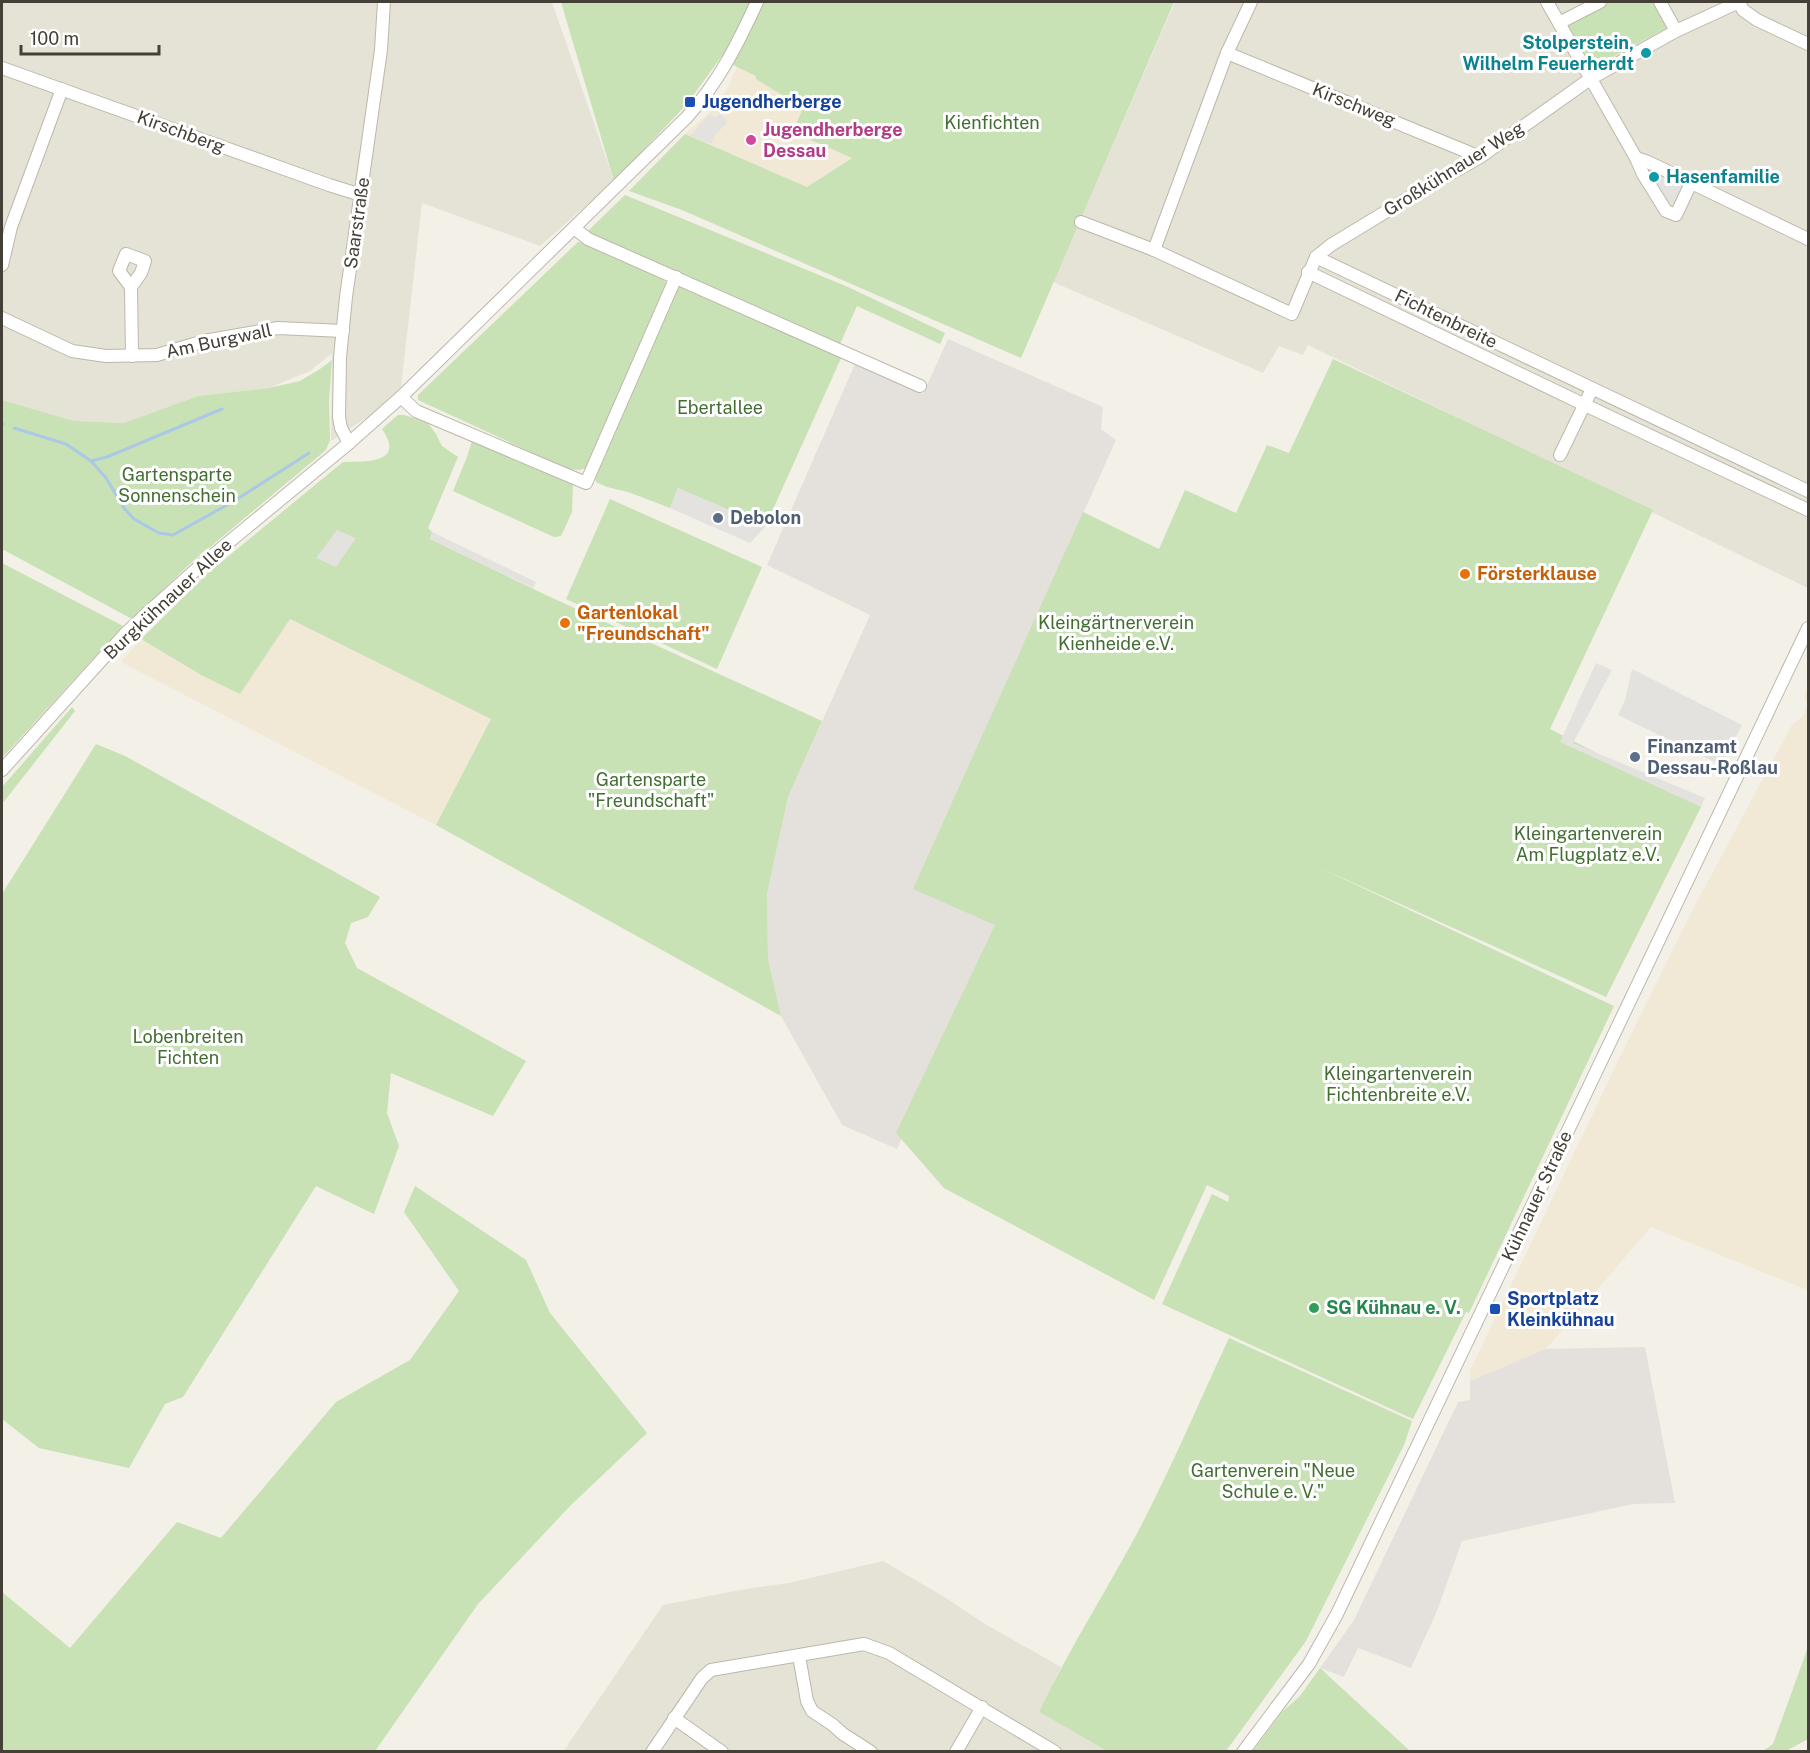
<svg xmlns="http://www.w3.org/2000/svg" width="1810" height="1753" font-family="'Public Sans',sans-serif">
  <rect width="100%" height="100%" fill="#f2f0e7"/>
  <!-- residential -->
  <g fill="#e5e2d6">
    <path d="M2,2H552L614,181L540,246L422,203L401,387L372,414L331,441L332,353L310,371L269,388L198,396L124,423L74,421L2,400Z"/>
    <path d="M1175,2H1808V588L1308,345L1303,355L1279,346L1263,373L1053,282Z"/>
    <path d="M883,1561L946,1598L985,1624L1061,1667L1039,1712L1107,1751L563,1752L663,1605L740,1590L789,1583Z"/>
  </g>
  <!-- commercial -->
  <g fill="#f1e8d5">
    <path d="M737,67L756,76L757,79L803,108L793,132L852,157L807,187L685,134L713,109L729,86Z"/>
    <path d="M289,619L492,719L436,825L121,662L141,639L203,676L240,694Z"/>
    <path d="M1808,687V1290L1651,1227L1546,1349L1470,1381V1371L1618,1061L1692,911L1792,725L1803,716L1808,705L1804,698Z"/>
  </g>
  <!-- industrial -->
  <g fill="#e4e1dc">
    <path d="M948,339L1103,407L1101,429L1116,440L920,877L1005,915L897,1149L842,1125L781,1016L768,959L767,894L788,797L870,615L767,565L855,364L923,394Z"/>
    <path d="M1645,1347L1675,1503L1633,1504L1462,1541L1437,1611L1411,1668L1358,1648L1344,1677L1320,1668L1354,1620L1458,1402L1470,1400V1381L1546,1349Z"/>
  </g>
  <!-- green -->
  <g fill="#c8e1b5">
    <path d="M561,2H1174L1021,358L682,210L629,191L685,134L807,187L852,158L793,132L803,108L756,79V76L737,67L721,57L687,104L614,181Z"/>
    <path d="M1605,2H1653L1669,27L1590,68L1566,23Z"/>
    <path d="M625,195L848,287L945,333L940,344L857,306L840,344L713,288L591,236L588,231Z"/>
    <path d="M578,242L587,243L661,276L666,283L665,291L587,468L579,470L568,469L418,400V395Z"/>
    <path d="M687,286L842,356L765,527L678,488L670,508L628,492L607,487L596,482L594,472L673,292L679,287Z"/>
    <path d="M1333,359L1653,510L1550,729L1701,807L1606,997L1316,866L1614,1006L1469,1313L1466,1312L1413,1419L1162,1304L1212,1194L1228,1202L1229,1196L1207,1185L1154,1300L944,1188L896,1133L995,925L913,889L1083,512L1159,549L1185,490L1236,513L1267,445L1289,453Z"/>
    <path d="M332,360L329,400L330,440L326,450L191,563L132,619L2,549V400L74,421L124,423L198,396L269,388L300,381L320,369Z"/>
    <path d="M398,415H404L427,422L436,434L442,446L458,457L428,528L432,532L430,539L546,595L822,721L788,797L767,894L768,959L781,1016L436,825L491,719L290,619L240,694L203,676L141,639L208,573L343,462C366,462 406,463 382,429Z"/>
    <path d="M473,438L573,482L572,512L561,536L554,537L453,491L467,457Z"/>
    <path d="M610,499L762,567L717,669L566,599Z"/>
    <path d="M2,563L123,626L2,758Z"/>
    <path d="M72,707L75,711L2,804V787Z"/>
    <path d="M96,744L125,756L380,897L368,917L351,923L345,943L357,968L526,1061L493,1116L391,1073L387,1113L399,1146L374,1214L316,1186L183,1397L165,1404L129,1468L39,1448L2,1419V894Z"/>
    <path d="M415,1186L526,1260L550,1313L647,1433L570,1506L478,1604L375,1751H2V1592L70,1648L177,1522L221,1538L336,1402L410,1360L459,1291L404,1212Z"/>
    <path d="M1229,1338L1412,1421L1404,1445L1306,1641L1226,1751H1107L1039,1712C1070,1647 1109,1587 1142,1524C1173,1464 1200,1400 1229,1338Z"/>
    <path d="M1808,1647V1739L1786,1751H1763L1773,1744Z"/>
    <path d="M1320,1668L1410,1751H1253L1282,1712L1300,1696Z"/>
  </g>
  <!-- parking -->
  <g fill="#e3e2df">
    <path d="M720,114L728,122L715,135L711,144L690,136L709,115L716,117Z"/>
    <path d="M1662,174L1686,185L1666,206L1653,184L1659,180Z"/>
    <path d="M678,488L725,508L765,527L750,543L670,508Z"/>
    <path d="M337,530L356,538L336,567L316,558Z"/>
    <path d="M432,532L536,582L533,588L430,539Z"/>
    <path d="M1596,663L1612,670L1573,743L1705,798L1701,807L1560,742Z"/>
    <path d="M1632,669L1742,725L1721,765L1618,715L1625,700Z"/>
  </g>
  <g fill="none" stroke-linecap="round" stroke-linejoin="round">
    <!-- stream -->
    <g stroke="#abc8e7" stroke-width="3">
      <path d="M2,423L3,424"/>
      <path d="M14,428L66,444L91,461L107,457L222,409"/>
      <path d="M91,461L106,478L124,508L134,519L159,533L173,535L234,501L309,453"/>
    </g>
    <!-- minor casing -->
    <g stroke="#bcb8ab" stroke-width="14">
      <g id="minor">
        <path d="M1547,2L1636,158L1648,162L1808,239"/>
        <path d="M1660,2L1676,31"/>
        <path d="M1739,2L1743,10L1757,20L1808,44"/>
        <path d="M1559,23L1600,2"/>
        <path d="M1227,53L1480,157"/>
        <path d="M2,68L329,185L361,195"/>
        <path d="M1636,158L1643,174L1666,211L1676,215L1691,183"/>
        <path d="M1081,222L1154,250L1292,314L1316,257L1331,245L1410,197L1480,157L1590,79L1676,31L1739,2"/>
        <path d="M574,228L588,239L920,386"/>
        <path d="M1154,250L1227,53L1251,2"/>
        <path d="M1316,257L1808,491"/>
        <path d="M2,265L11,227L62,89"/>
        <path d="M1308,272L1585,405L1808,510"/>
        <path d="M131,287L119,271L126,254L145,261L141,273L131,287L132,356"/>
        <path d="M2,318L72,351L106,356L157,355L204,341L278,328L343,331"/>
        <path d="M401,397L416,411L586,483L676,277"/>
        <path d="M349,443L341,428L339,417L340,357L346,297L381,50L384,2"/>
        <path d="M1560,455L1592,389"/>
        <path d="M2,770L125,634L153,608L200,566L349,443L401,397L687,117C719,82 738,43 757,2"/>
        <path d="M799,1656L807,1701L812,1711L833,1725L843,1734L871,1752"/>
        <path d="M674,1718L722,1752"/>
        <path d="M652,1752L702,1678L711,1670L864,1644L889,1653L1055,1752"/>
        <path d="M956,1752L982,1707"/>
        <path d="M1243,1752L1309,1664L1337,1614L1808,628"/>
      </g>
    </g>
    <!-- minor -->
    <use href="#minor" stroke="#fff" stroke-width="12"/>
  </g>
  <!-- markers -->
  <g fill="#0f9aa8" stroke="#fff" stroke-width="2">
    <circle cx="1646" cy="53" r="6"/>
    <circle cx="1654" cy="177" r="6"/>
  </g>
  <g fill="#1a4fb4" stroke="#fff" stroke-width="2">
    <rect x="684" y="96" width="12" height="12" rx="3"/>
    <rect x="1489" y="1303" width="12" height="12" rx="3"/>
  </g>
  <circle fill="#d1479c" stroke="#fff" stroke-width="2" cx="751" cy="140" r="6"/>
  <g fill="#5c6f8a" stroke="#fff" stroke-width="2">
    <circle cx="718" cy="518" r="6"/>
    <circle cx="1635" cy="757" r="6"/>
  </g>
  <g fill="#e8710a" stroke="#fff" stroke-width="2">
    <circle cx="1465" cy="574" r="6"/>
    <circle cx="565" cy="623" r="6"/>
  </g>
  <circle fill="#2e9e5b" stroke="#fff" stroke-width="2" cx="1314" cy="1308" r="6"/>
  <g text-anchor="middle" stroke-width="6" stroke-linejoin="round" paint-order="stroke">
    <!-- culture labels -->
    <g font-size="18" font-weight="bold" fill="#0d838f" stroke="#fff" text-anchor="end">
      <text x="1634" y="49">Stolperstein,<tspan x="1634" dy="21">Wilhelm Feuerherdt</tspan></text>
      <text x="1666" y="183" text-anchor="start">Hasenfamilie</text>
    </g>
    <!-- transit labels -->
    <g font-size="18" font-weight="bold" fill="#164399" stroke="#fff" text-anchor="start">
      <text x="702" y="108">Jugendherberge</text>
      <text x="1507" y="1305">Sportplatz<tspan x="1507" dy="21">Kleinkühnau</tspan></text>
    </g>
    <!-- street labels -->
    <g font-size="18" fill="#444037" stroke="#fff">
      <text transform="translate(1354 105) rotate(22)" y="6">Kirschweg</text>
      <text transform="translate(181 132) rotate(20)" y="6">Kirschberg</text>
      <text transform="translate(1454 169) rotate(-32)" y="6">Großkühnauer Weg</text>
      <text transform="translate(357 223) rotate(-82)" y="6">Saarstraße</text>
      <text transform="translate(1446 319) rotate(26)" y="6">Fichtenbreite</text>
      <text transform="translate(219 341) rotate(-12)" y="6">Am Burgwall</text>
      <text transform="translate(168 599) rotate(-43)" y="6">Burgkühnauer Allee</text>
      <text transform="translate(1537 1196) rotate(-65)" y="6">Kühnauer Straße</text>
    </g>
    <!-- park labels -->
    <g font-size="18" fill="#426f31" stroke="#fff">
      <text x="992" y="129">Kienfichten</text>
      <text x="720" y="414">Ebertallee</text>
      <text x="177" y="481">Gartensparte<tspan x="177" dy="21">Sonnenschein</tspan></text>
      <text x="1116" y="629">Kleingärtnerverein<tspan x="1116" dy="21">Kienheide e.V.</tspan></text>
      <text x="651" y="786">Gartensparte<tspan x="651" dy="21">"Freundschaft"</tspan></text>
      <text x="1588" y="840">Kleingartenverein<tspan x="1588" dy="21">Am Flugplatz e.V.</tspan></text>
      <text x="188" y="1043">Lobenbreiten<tspan x="188" dy="21">Fichten</tspan></text>
      <text x="1398" y="1080">Kleingartenverein<tspan x="1398" dy="21">Fichtenbreite e.V.</tspan></text>
      <text x="1273" y="1477">Gartenverein "Neue<tspan x="1273" dy="21">Schule e. V."</tspan></text>
    </g>
    <!-- hotel labels -->
    <g font-size="18" font-weight="bold" fill="#b23c85" stroke="#fff" text-anchor="start">
      <text x="763" y="136">Jugendherberge<tspan x="763" dy="21">Dessau</tspan></text>
    </g>
    <!-- service labels -->
    <g font-size="18" font-weight="bold" fill="#4e5e75" stroke="#fff" text-anchor="start">
      <text x="730" y="524">Debolon</text>
      <text x="1647" y="753">Finanzamt<tspan x="1647" dy="21">Dessau-Roßlau</tspan></text>
    </g>
    <!-- food labels -->
    <g font-size="18" font-weight="bold" fill="#c56008" stroke="#fff" text-anchor="start">
      <text x="1477" y="580">Försterklause</text>
      <text x="577" y="619">Gartenlokal<tspan x="577" dy="21">"Freundschaft"</tspan></text>
    </g>
    <!-- leisure labels -->
    <g font-size="18" font-weight="bold" fill="#27864d" stroke="#fff" text-anchor="start">
      <text x="1326" y="1314">SG Kühnau e. V.</text>
    </g>
  </g>
  <!-- border -->
  <rect width="1810" height="1753" fill="none" stroke="#444037" stroke-width="6"/>
  <!-- scale -->
  <path d="M21 45v9h138v-9" fill="none" stroke="#444037" stroke-width="3"/>
  <text x="30" y="45" font-size="18" fill="#444037" stroke="#ffffff" stroke-width="4.5" paint-order="stroke">100 m</text>
</svg>
